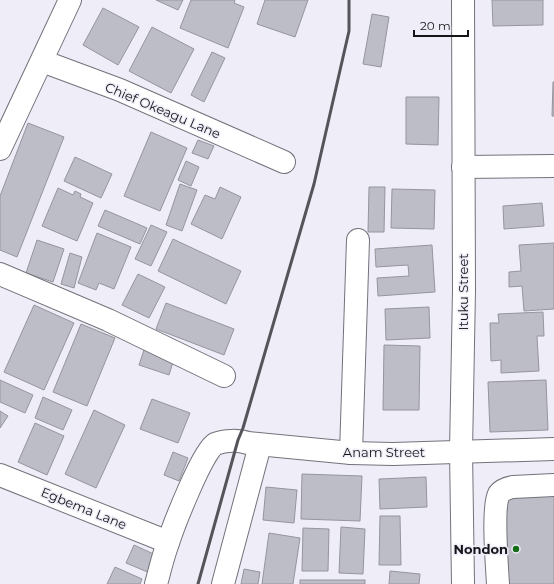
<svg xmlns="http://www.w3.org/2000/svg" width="554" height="584" font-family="Montserrat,sans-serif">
  <rect width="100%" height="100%" fill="#efeef8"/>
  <!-- building -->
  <g fill="#bdbdc7" stroke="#95959e">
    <path d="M156,0H183L178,10Z"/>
    <path d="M191,0H235L234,3L244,7L228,48L180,28Z"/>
    <path d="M265,0H308L295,37L257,24Z"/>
    <path d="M492,0H543V25L493,26Z"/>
    <path d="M103,8L139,27L118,65L83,45Z"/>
    <path d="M372,14L389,17L381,67L363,64Z"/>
    <path d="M152,27L194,49L171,93L129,71Z"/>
    <path d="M212,52L225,58L204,102L191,95Z"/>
    <path d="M553,82H554V116H552Z"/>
    <path d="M406,97H439L438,145L406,144Z"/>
    <path d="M28,123L64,137L17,257L0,250V196Z"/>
    <path d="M151,132L187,148L160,211L124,196Z"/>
    <path d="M198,140L214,146L208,159L192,153Z"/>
    <path d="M75,157L112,174L101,198L64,181Z"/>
    <path d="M186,161L199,167L191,186L178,180Z"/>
    <path d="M180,184L197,190L182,231L166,225Z"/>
    <path d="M220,187L241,197L222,239L191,224L205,195L215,199Z"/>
    <path d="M369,187H385L384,232H368Z"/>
    <path d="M58,188L73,195L75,191L81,194L80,197L93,203L77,241L42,226Z"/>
    <path d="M392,189L435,190L434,229L391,228Z"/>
    <path d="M542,203L544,226L504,229L503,206Z"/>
    <path d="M105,210L147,228L140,244L98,226Z"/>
    <path d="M151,225L167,232L151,266L135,259Z"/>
    <path d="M97,233L131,247L114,289L99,283L96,290L78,283Z"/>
    <path d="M173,239L241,271L226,304L158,271Z"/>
    <path d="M37,240L64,249L53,282L26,273Z"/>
    <path d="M554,243V309L524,311L522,286L509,287V272L521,271L519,245Z"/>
    <path d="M432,245L435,292L378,296L377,278L409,276L408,265L376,267L375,249Z"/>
    <path d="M70,253L82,257L74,288L61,284Z"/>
    <path d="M138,274L165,287L149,318L122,305Z"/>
    <path d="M166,303L234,329L224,355L156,329Z"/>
    <path d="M34,305L74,323L44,390L4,372Z"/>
    <path d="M429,307L430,338L386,340L385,309Z"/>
    <path d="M543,312L544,336H537L539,371L501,373V360L491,361L490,323H499L498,314Z"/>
    <path d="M81,324L115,338L87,406L53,392Z"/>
    <path d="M384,345L420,346L419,410H383Z"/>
    <path d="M144,350L174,359L169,375L139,365Z"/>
    <path d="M0,380L33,395L25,413L0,402Z"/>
    <path d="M546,380L548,430L490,432L488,382Z"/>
    <path d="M43,397L72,410L63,430L35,418Z"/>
    <path d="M152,399L190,413L178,443L140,429Z"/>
    <path d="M94,410L125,425L96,488L65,474Z"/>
    <path d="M0,411L8,416L0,428Z"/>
    <path d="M35,423L64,436L47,475L18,462Z"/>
    <path d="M173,452L188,458L179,481L164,475Z"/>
    <path d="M302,474L362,476L360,521L301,519Z"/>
    <path d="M426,477L427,507L380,509L379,479Z"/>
    <path d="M266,487L297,490L294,523L263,520Z"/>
    <path d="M554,496V584H505L503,498Z"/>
    <path d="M380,516H400L401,565H379Z"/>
    <path d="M341,527L365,529L363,574L339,573Z"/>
    <path d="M303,528L329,529L328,571H302Z"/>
    <path d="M269,533L300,538L293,584H262Z"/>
    <path d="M134,545L158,556L150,573L126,563Z"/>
    <path d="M115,567L142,579L140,584H107Z"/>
    <path d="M244,569L260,572L258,584H241Z"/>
    <path d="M390,571L420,574L419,584H389Z"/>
    <rect x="300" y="580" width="65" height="4"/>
  </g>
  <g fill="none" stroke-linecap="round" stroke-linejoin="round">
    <!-- minor casing -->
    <g stroke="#73727b" stroke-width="24">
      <g id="minor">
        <path d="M42,61L120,90L284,162"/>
        <path d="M0,149L70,0"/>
        <path d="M463,167L554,166"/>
        <path d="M0,274L108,320L224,376"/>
        <path d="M351,453L358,240"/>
        <path d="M0,475L168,542"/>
        <path d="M156,584C160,570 163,556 168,543C173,527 203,450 215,444C225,440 239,440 248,443L351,453L393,454L554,449"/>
        <path d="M223,584L260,445"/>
        <path d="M463,584L461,451L464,290L463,0"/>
        <path d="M498,584C497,566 492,507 499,494C502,490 508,488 513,487L554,485"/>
      </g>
    </g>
    <!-- minor -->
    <use href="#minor" stroke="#fff" stroke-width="22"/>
    <!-- rail -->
    <path stroke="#54545a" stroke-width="3" d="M198,584L238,440L243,428L314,184L349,31V0"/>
  </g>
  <!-- markers -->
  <circle fill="#156d17" stroke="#efeef8" stroke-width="1.5" cx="516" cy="549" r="4"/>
  <g text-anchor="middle" stroke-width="3" stroke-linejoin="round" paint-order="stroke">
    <!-- street labels -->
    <g font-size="13" fill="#16161a" stroke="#efeef8">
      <text transform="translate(163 110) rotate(23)" y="5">Chief Okeagu Lane</text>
      <text transform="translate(463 292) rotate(-90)" y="5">Ituku Street</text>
      <text x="384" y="457">Anam Street</text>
      <text transform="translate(84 508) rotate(22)" y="5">Egbema Lane</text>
    </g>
    <!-- poi labels -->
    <g font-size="13" font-weight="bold" fill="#16161a" stroke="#efeef8" text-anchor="end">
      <text x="508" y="554">Nondon</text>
    </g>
  </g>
  <!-- scale -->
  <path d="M414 30v6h54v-6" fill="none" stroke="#16161a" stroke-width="2"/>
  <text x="420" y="30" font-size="12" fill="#16161a" stroke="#efeef8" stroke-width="3" paint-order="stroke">20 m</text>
</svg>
